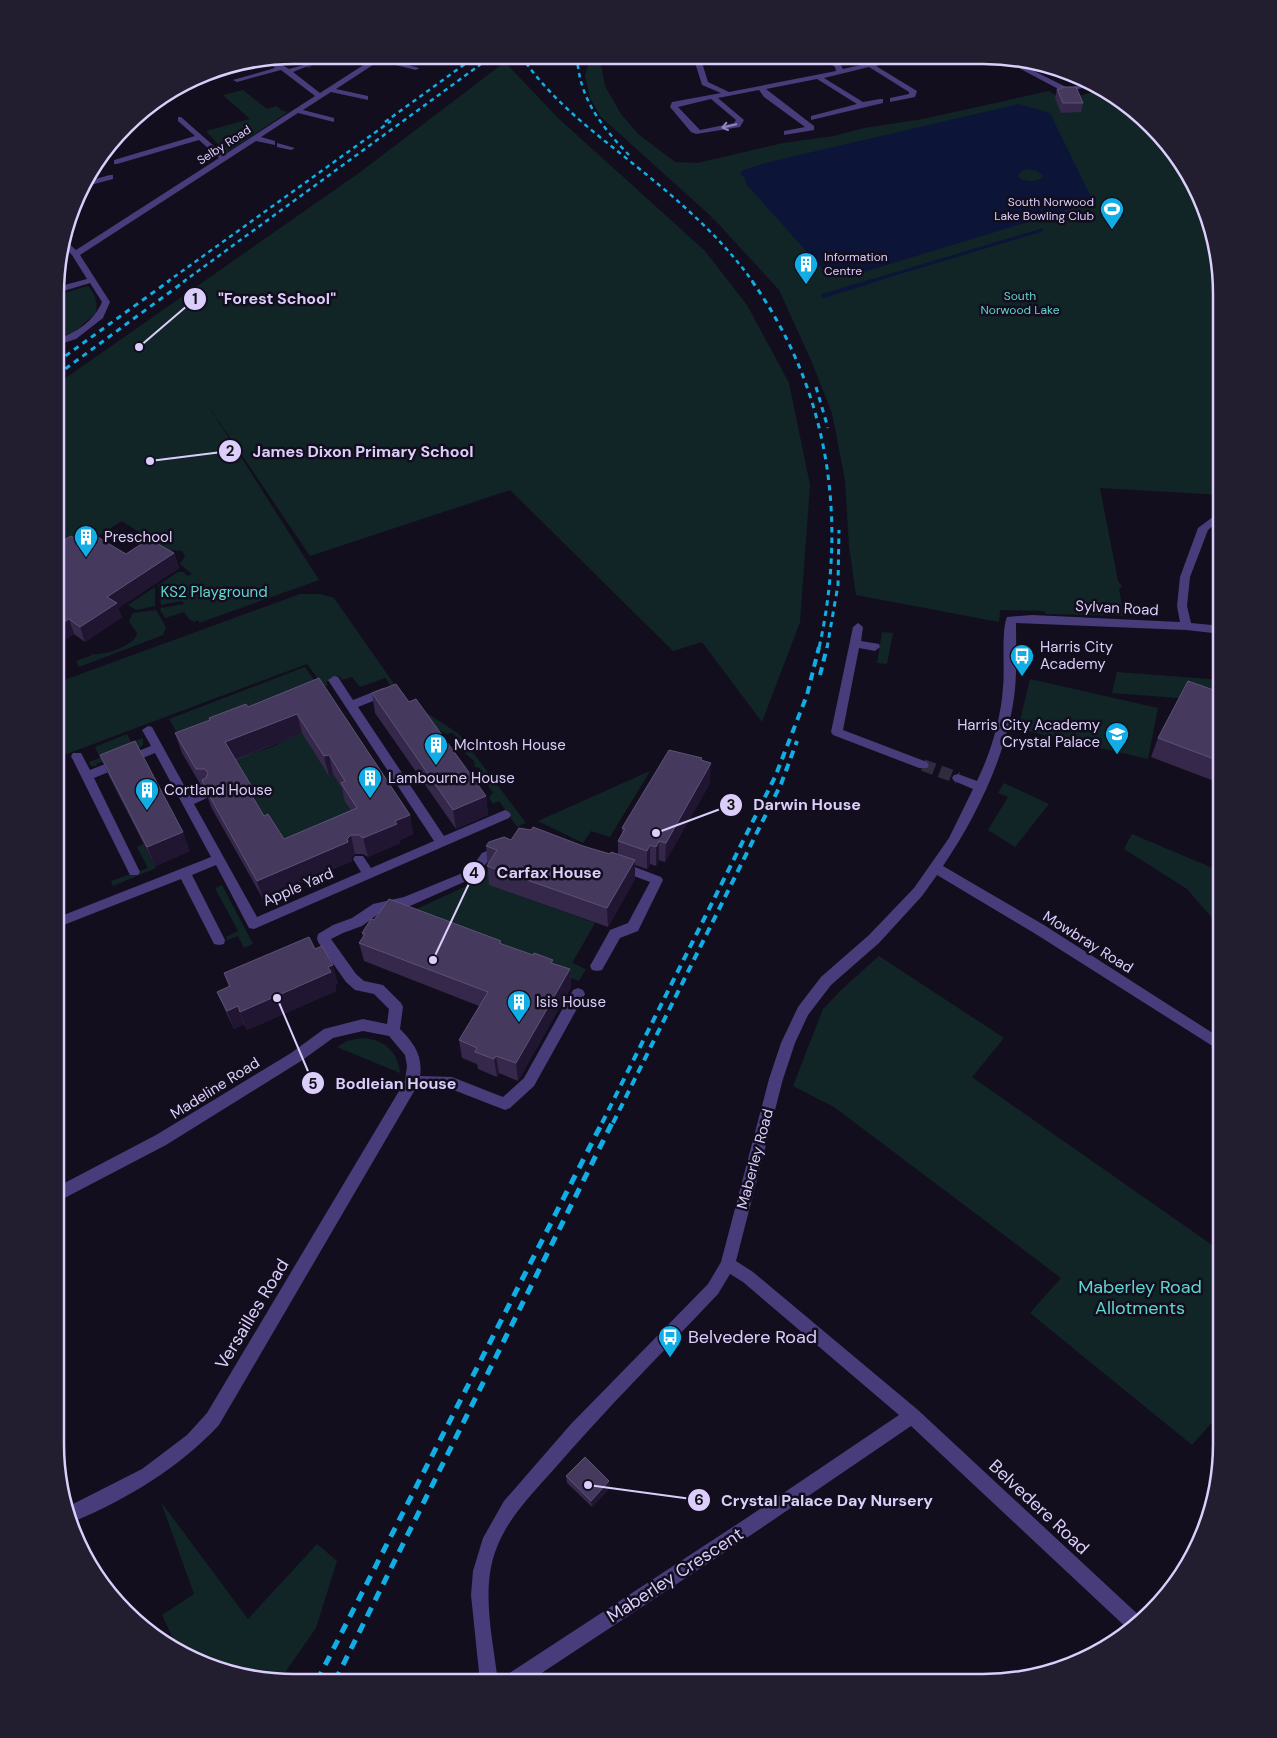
<svg xmlns="http://www.w3.org/2000/svg" width="1277" height="1738" font-family="'DM Sans',sans-serif">
  <rect width="100%" height="100%" fill="#130e1e"/>
  <!-- green -->
  <g fill="#112527">
    <path d="M591,56H599L605,86L621,114L638,134L675,162L697,163L783,143L834,136L864,128L923,119L1049,91L1057,96L1082,95L1103,90L1116,95L1163,137L1197,188L1222,293V495L1100,488L1118,581L1122,586L1119,589L1123,612L1128,616L1046,614L1044,611L1000,610L999,622L856,595L849,546L845,480L832,413L811,360L779,290L714,219L708,220L713,218L601,117L590,98L585,75Z"/>
    <path d="M505,62L557,117L705,251L747,305L789,383L810,485L800,622L762,722L702,642L673,651L510,490L310,556L206,402L319,580L199,623L198,620L194,622L189,619L184,612L165,618L160,610L161,608L184,604L182,601L161,605L158,585L178,572H184L187,576L192,574L180,564L185,556L182,551L166,550L122,521L67,556L57,553V384L359,173Z"/>
    <path d="M243,90L267,109L277,106L281,110L288,112L226,153L206,131L250,119L223,95Z"/>
    <path d="M88,286C95,295 98,301 96,313L74,332L57,338V295Z"/>
    <path d="M155,587V606L136,610L128,605Z"/>
    <path d="M300,594H320L334,598L404,698L459,734L526,823L517,827L499,801L493,804L489,798L493,792L489,788V782L480,774V768L475,767L474,761L465,753C466,744 458,739 453,733L446,734L432,726L396,693L385,678L360,687L352,677L342,680L339,676L326,682L328,685L324,687L307,664L56,758V683Z"/>
    <path d="M156,610L166,627L163,635L79,667L76,662C80,658 88,658 93,654C103,656 137,645 137,633L129,621L133,613Z"/>
    <path d="M882,632L893,633L887,664L877,663Z"/>
    <path d="M305,667L320,689L183,743L169,719Z"/>
    <path d="M1117,672L1222,680V708L1179,698L1112,693Z"/>
    <path d="M1030,679L1158,708L1148,759L1018,729Z"/>
    <path d="M303,728L315,746L311,748L315,754L320,753L329,775L333,774L350,800L346,802L368,828L286,863L225,759C252,756 283,745 303,728Z"/>
    <path d="M127,734L131,742L143,738V745L136,750L96,764L97,766H91L89,762L100,758L95,747Z"/>
    <path d="M650,771L610,837L591,831L583,843L538,821Z"/>
    <path d="M1004,783L1049,804L1015,847L988,830L1008,797L998,793Z"/>
    <path d="M1132,834L1222,872V929L1187,889L1124,849Z"/>
    <path d="M143,844L156,868L113,886L111,881L148,868L137,847Z"/>
    <path d="M488,871L496,874L490,885L595,923L572,963L586,969L579,981L517,958L410,912L475,882Z"/>
    <path d="M222,885L253,944L244,948L238,936L227,940L226,937L238,931L215,888Z"/>
    <path d="M879,956L1004,1038L972,1077L1222,1252L1221,1412L1192,1445L1030,1313L1061,1278L834,1107L793,1086L823,1009L841,990Z"/>
    <path d="M362,1038C383,1039 398,1051 400,1073L337,1047L347,1041Z"/>
    <path d="M161,1502L248,1619L317,1544L337,1561L316,1628L279,1681H263L178,1649L162,1615L194,1594Z"/>
  </g>
  <!-- water -->
  <path fill="#0c1538" fill-rule="evenodd" d="M1019,104L1050,113L1091,197L1087,204L854,275L835,274L824,271L746,184L745,178L740,174L743,170L769,162ZM1028,169L1037,171L1044,176C1036,183 1027,183 1018,177L1021,171Z"/>
  <g fill="none" stroke-linecap="round" stroke-linejoin="round">
    <!-- stream-far1 -->
    <path stroke="#0c1538" stroke-width="3" d="M868,282L1042,230"/>
    <!-- stream -->
    <path stroke="#0c1538" stroke-width="4" d="M823,296L872,281"/>
    <!-- minor-tunnel-far1 -->
    <path stroke="#312b3f" stroke-width="8" stroke-dasharray="8 4" stroke-linecap="butt" d="M306,65L313,60"/>
    <!-- minor-tunnel -->
    <path stroke="#312b3f" stroke-width="12" stroke-dasharray="12 6" stroke-linecap="butt" d="M923,765L958,778"/>
    <!-- minor -->
    <g fill="#483c7a" fill-rule="evenodd">
      <path d="M316,55H324L315,61H311V59Z"/>
      <path d="M379,55H387L384,58L419,68L416,70L379,61L336,89L368,96V100L331,92L303,110L334,118V122L298,113L261,137L275,141V145L256,141L80,255L110,302L103,318L76,339L57,345V339C76,333 94,321 102,302L90,283L57,293V287L87,279L72,255L63,246L65,240L76,250L219,158L199,140L117,164H114V160L195,136L178,121V117H181L224,155L315,96L281,70L237,82L233,80L275,68L265,60L272,59L289,69L308,64V66L293,72L320,93Z"/>
      <path d="M693,56H700L708,82L729,92L836,71L835,67L822,57C830,57 840,61 843,69L897,57H908L876,66L917,91L915,97L890,102V98L909,94V92L869,67L824,78L863,102L880,99H883V103L811,120V116L857,104L817,79L766,89L814,126V130L784,135V131L805,127L764,97L759,90L718,98L744,120L740,127L696,134L691,132L670,107L672,102L721,93L702,85ZM711,99L736,120L734,123L700,130L678,107Z"/>
      <path d="M998,57H1006L1068,88L1085,84L1092,86L1064,92Z"/>
      <path d="M277,143L295,148L291,150L277,147Z"/>
      <path d="M110,175H113V179L83,187L84,182Z"/>
      <path d="M1222,510V518L1208,530L1190,577L1187,606L1191,623L1222,626V634L1186,630L1016,623C1016,645 1017,667 1015,689C1009,750 977,816 943,866L1044,925L1222,1039V1052L1034,933L937,875L922,896L879,943L831,985L808,1015L795,1043L783,1079L736,1261L753,1272L918,1410L1144,1620L1130,1631L911,1426L757,1531L528,1682H502L505,1676L745,1519L899,1415L743,1282L730,1274L718,1294C663,1352 607,1408 555,1468C534,1492 509,1516 497,1547C480,1588 493,1639 498,1682H480L471,1595L473,1571L483,1538L504,1501L571,1424L708,1284L721,1262L769,1079L781,1043L798,1007L821,977L869,935L914,888L949,838L973,789L954,781L952,778L954,775L958,774L977,781C991,752 1001,719 1003,687C1005,671 1001,631 1007,617L1032,615L1180,622L1177,606L1180,577L1198,528Z"/>
      <path d="M858,623L863,627L861,641L879,644L880,647L875,651L859,648L843,730L927,762L929,765L927,768H919L833,735L831,732L853,627Z"/>
      <path d="M334,676L338,677L353,700L383,688H391L393,691L391,694L358,707L444,836L505,810L509,812L511,815L509,818L254,929L249,928L216,865L192,875L225,940L224,944L219,945L214,944L181,879L56,928V918L211,857L155,753L94,778L140,872L138,875H130L71,756L73,753H81L90,770L151,746L142,730L148,726L152,727L190,796L207,789L211,790L213,793L211,796L194,804L257,917L361,872L353,859L355,856H363L371,868L434,841L330,683L328,680Z"/>
      <path d="M502,844L506,846L508,849C504,856 496,855 490,859C484,865 481,873 473,878L410,906L381,912L362,926L343,933L331,939L356,974L364,981L383,985L401,1003L403,1007L400,1029C414,1043 423,1056 420,1076L452,1077L503,1097L524,1078L573,990L578,988L583,990L585,994L583,998L534,1086L510,1108L505,1110L451,1089L416,1088L219,1425C179,1468 127,1499 73,1522L69,1506L142,1469L187,1435L207,1413L405,1081L407,1066L405,1055L389,1036L363,1031L333,1038L301,1061L166,1145L55,1203V1188L156,1135L291,1053L324,1029L363,1019L387,1024L389,1009L374,994L355,990L346,982L318,942L317,938L318,934L333,925L352,918L373,904L404,897L465,872L472,867L482,853Z"/>
      <path d="M619,861L661,877L663,880L638,931L620,938L602,970L597,971L592,970L590,966L610,930L628,923L650,882L615,869L613,866L615,863Z"/>
    </g>
    <!-- rail-far3 -->
    <g stroke="#11aee5" stroke-width="2.5" stroke-dasharray="4.5 4" stroke-linecap="butt">
      <path d="M521,56C555,105 597,134 642,171C683,204 723,240 753,282"/>
      <path d="M577,56C579,98 601,126 629,155"/>
      <path d="M385,122L476,56"/>
      <path d="M167,282L391,121"/>
      <path d="M183,282L492,56"/>
    </g>
    <!-- rail-far2 -->
    <g stroke="#11aee5" stroke-width="3" stroke-dasharray="5.5 5" stroke-linecap="butt">
      <path d="M752,281C829,390 848,519 819,648"/>
      <path d="M57,362L169,281"/>
      <path d="M57,375L185,281"/>
      <path d="M816,387L828,428"/>
      <path d="M827,648L838,585L839,530"/>
    </g>
    <!-- rail-far1 -->
    <g stroke="#11aee5" stroke-width="4" stroke-dasharray="8 6" stroke-linecap="butt">
      <path d="M820,675L827,647"/>
      <path d="M602,1123L775,777L807,695L819,647"/>
      <path d="M613,1123L781,784L797,741"/>
    </g>
    <!-- rail -->
    <g stroke="#11aee5" stroke-width="5" stroke-dasharray="10 8" stroke-linecap="butt">
      <path d="M317,1681L603,1121"/>
      <path d="M335,1681L613,1121"/>
    </g>
  </g>
  <!-- wall -->
  <g fill="#35284b" fill-rule="evenodd">
    <path d="M1061,87L1083,103L1081,112L1061,113L1055,98L1057,89H1060Z"/>
    <path d="M74,538L126,554L174,553L179,568L118,608L122,617L85,642L74,634L60,643L56,641L57,544Z"/>
    <path d="M319,678L410,815L413,834L400,840V843L368,857L363,854H355L351,858L352,861L263,899L211,807L205,789H203L182,753L175,733L248,707ZM302,733L329,776L333,774L342,788L345,802L351,810L284,839L264,816L258,806L236,760Z"/>
    <path d="M372,693L409,702L486,796L488,815L456,829L375,713Z"/>
    <path d="M1222,693V784L1151,757L1158,738Z"/>
    <path d="M100,755L190,851L155,866L108,774Z"/>
    <path d="M702,761L710,783L665,862L659,860L656,866L650,864L647,869L635,865V879L608,927L489,885L486,846L511,840L583,846L610,854H618V841L622,833V828Z"/>
    <path d="M374,920L501,941V944L570,969L571,987L518,1081L499,1073L497,1077L478,1069L477,1064L462,1058L459,1040L479,1006L364,961L359,943L363,937L362,933Z"/>
    <path d="M315,949L338,983L335,985L336,991L247,1030L244,1024L234,1029L225,1010L217,992L229,987L224,973Z"/>
    <path d="M566,1476L609,1481L610,1488L592,1507L567,1483Z"/>
  </g>
  <!-- shaded-wall -->
  <g fill="#201631">
    <path d="M174,553L179,568L118,608L122,617L85,642L80,627L107,597Z"/>
    <path d="M69,619L74,634L60,643L56,636V627Z"/>
    <path d="M297,714L302,733L231,761L225,742Z"/>
    <path d="M329,755L333,774L329,776L324,756Z"/>
    <path d="M711,763L710,783L665,862L666,843Z"/>
    <path d="M252,787L258,806L248,789Z"/>
    <path d="M486,796L488,815L456,829L453,810Z"/>
    <path d="M410,815L413,834L400,840V843L368,857L363,838L395,821Z"/>
    <path d="M183,832L190,851L155,866L147,847Z"/>
    <path d="M351,835L355,854L351,858L352,861L263,899L257,881L347,839Z"/>
    <path d="M659,841V860L656,866V847Z"/>
    <path d="M650,845V864L647,869V851Z"/>
    <path d="M635,860V879L608,927L607,908Z"/>
    <path d="M333,965L338,983L335,985L336,991L247,1030L240,1012Z"/>
    <path d="M570,969L571,987L518,1081L516,1063Z"/>
    <path d="M238,1006L244,1024L234,1029L227,1011Z"/>
    <path d="M496,1056L499,1073L497,1077L494,1059Z"/>
    <path d="M609,1481L610,1488L592,1507L591,1501Z"/>
  </g>
  <!-- building -->
  <g fill="#46395e" stroke="#5e5177" fill-rule="evenodd">
    <path d="M1061,87H1076L1083,103H1063L1057,89H1062Z"/>
    <path d="M86,530L126,554L149,539L174,553L107,597L117,603L80,627L69,619L56,627L57,544L71,536L74,538Z"/>
    <path d="M319,678L410,815L395,821L397,824L363,838L359,835H351L347,839L348,842L257,881L205,788L202,780L206,778L208,773L205,769H196L175,733L210,720L209,718L246,704L248,707ZM297,714L324,756L329,755L345,781L341,783L357,808L284,839L268,814L264,816L248,789L252,787L225,742Z"/>
    <path d="M1188,681L1222,693V762L1158,738Z"/>
    <path d="M396,684L409,702L416,699L486,796L453,810L372,693Z"/>
    <path d="M135,741L183,832L147,847L100,755Z"/>
    <path d="M669,750L702,758L701,760L711,763L666,843L659,841L656,847L650,845L647,851L618,841L625,829L622,828Z"/>
    <path d="M533,827L583,846L610,854L611,852L635,860L607,908L487,866L497,850L486,846L489,842L504,837L511,840L519,828L531,830Z"/>
    <path d="M389,899L501,941L499,943L533,955L534,953L553,960L551,963L570,969L516,1063L496,1056L494,1059L475,1052L477,1048L459,1040L488,992L359,943L365,934L362,933L371,919L374,920Z"/>
    <path d="M309,937L315,949L322,946L333,965L328,967L331,972L240,1012L238,1006L227,1011L217,992L230,986L224,973Z"/>
    <path d="M585,1457L609,1481L591,1501L566,1476Z"/>
  </g>
  <!-- one-way arrows -->
  <defs><path id="oneway-shaft" d="M-6 0H5M1.5-3L5.5 0L1.5 3" fill="none" stroke-width="1.6" stroke-linecap="round" stroke-linejoin="round" transform="scale(1.25)"/></defs>
  <use stroke="#9285ba" href="#oneway-shaft" transform="translate(729 126) rotate(167)"/>
  <!-- icons -->
  <defs>
    <g id="stadium-pin" transform="scale(1.25)"><path d="M0 17L-7.5 6A9.5 9.5 0 1 1 7.5 6Z" fill="#11aee5" stroke="#130e1e"/><path d="M0-5a6.5 5 0 1 0 0 10a6.5 5 0 1 0 0-10ZM-3.5-1.8h7v3.6h-7Z" fill="#fff"/></g>
    <g id="building-pin" transform="scale(1.25)"><path d="M0 17L-7.5 6A9.5 9.5 0 1 1 7.5 6Z" fill="#11aee5" stroke="#130e1e"/><path d="M-4-6H4V6H1V3H-1V6H-4ZM-2.5-4.3h1.7v1.8h-1.7ZM.8-4.3h1.7v1.8H.8ZM-2.5-1h1.7V.8h-1.7ZM.8-1h1.7V.8H.8Z" fill="#fff"/></g>
    <g id="bus-pin" transform="scale(1.25)"><path d="M0 17L-7.5 6A9.5 9.5 0 1 1 7.5 6Z" fill="#11aee5" stroke="#130e1e"/><path d="M-5-6H5V4H4V6H2V4H-2V6H-4V4H-5ZM-3.5-4V0h7V-4ZM-3.5 1.2v1.5H-2V1.2ZM2 1.2v1.5H3.5V1.2Z" fill="#fff"/></g>
    <g id="school-pin" transform="scale(1.25)"><path d="M0 17L-7.5 6A9.5 9.5 0 1 1 7.5 6Z" fill="#11aee5" stroke="#130e1e"/><path d="M0-5L7-2L0 1L-7-2ZM-4 1L0 2.5L4 1V4Q0 6-4 4Z" fill="#fff"/></g>
  </defs>
  <g fill-rule="evenodd">
    <use href="#stadium-pin" x="1112" y="209"/>
    <use href="#building-pin" x="806" y="264"/>
    <use href="#building-pin" x="86" y="537"/>
    <use href="#bus-pin" x="1022" y="656"/>
    <use href="#school-pin" x="1117" y="734"/>
    <use href="#building-pin" x="436" y="745"/>
    <use href="#building-pin" x="370" y="778"/>
    <use href="#building-pin" x="147" y="790"/>
    <use href="#building-pin" x="519" y="1002"/>
    <use href="#bus-pin" x="670" y="1337"/>
  </g>
  <g text-anchor="middle" stroke-width="5" stroke-linejoin="round" paint-order="stroke">
    <!-- far-street labels -->
    <g font-size="12" fill="#dbcefb" stroke="#130e1e">
      <text transform="translate(224 145) rotate(-33)" y="4">Selby Road</text>
    </g>
    <!-- far-poi labels -->
    <g font-size="12" fill="#dbcefb" stroke="#130e1e" text-anchor="end">
      <text x="1094" y="206">South Norwood<tspan x="1094" dy="14">Lake Bowling Club</tspan></text>
      <text x="824" y="261" text-anchor="start">Information<tspan x="824" dy="14">Centre</tspan></text>
    </g>
    <!-- far-park labels -->
    <g font-size="12" fill="#60d5cb" stroke="#130e1e">
      <text x="1020" y="300">South<tspan x="1020" dy="14">Norwood Lake</tspan></text>
    </g>
    <!-- poi labels -->
    <g font-size="15" fill="#dbcefb" stroke="#130e1e" text-anchor="start">
      <text x="104" y="542">Preschool</text>
      <text x="1040" y="652">Harris City<tspan x="1040" dy="17">Academy</tspan></text>
      <text x="1100" y="730" text-anchor="end">Harris City Academy<tspan x="1100" dy="17">Crystal Palace</tspan></text>
      <text x="454" y="750">McIntosh House</text>
      <text x="388" y="783">Lambourne House</text>
      <text x="164" y="795">Cortland House</text>
      <text x="536" y="1007">Isis House</text>
    </g>
    <!-- park labels -->
    <g font-size="15" fill="#60d5cb" stroke="#130e1e">
      <text x="214" y="597">KS2 Playground</text>
    </g>
    <!-- street labels -->
    <g font-size="15" fill="#dbcefb" stroke="#130e1e">
      <text transform="translate(1117 608) rotate(3)" y="5">Sylvan Road</text>
      <text transform="translate(298 887) rotate(-23)" y="5">Apple Yard</text>
      <text transform="translate(1088 942) rotate(32)" y="5">Mowbray Road</text>
      <text transform="translate(215 1088) rotate(-32)" y="5">Madeline Road</text>
      <text transform="translate(755 1159) rotate(-75)" y="5">Maberley Road</text>
    </g>
    <!-- near-park labels -->
    <g font-size="18" fill="#60d5cb" stroke="#130e1e">
      <text x="1140" y="1293">Maberley Road<tspan x="1140" dy="21">Allotments</tspan></text>
    </g>
    <!-- near-street labels -->
    <g font-size="18" fill="#dbcefb" stroke="#130e1e">
      <text transform="translate(252 1314) rotate(-59)" y="6">Versailles Road</text>
      <text transform="translate(1039 1507) rotate(43)" y="6">Belvedere Road</text>
      <text transform="translate(675 1575) rotate(-33)" y="6">Maberley Crescent</text>
    </g>
    <!-- near-poi labels -->
    <g font-size="18" fill="#dbcefb" stroke="#130e1e" text-anchor="start">
      <text x="688" y="1343">Belvedere Road</text>
    </g>
  </g>
  <!-- crop -->
  <path d="M0 0H1277V1738H0ZM294 64H983A230 230 0 0 1 1213 294V1444A230 230 0 0 1 983 1674H294A230 230 0 0 1 64 1444V294A230 230 0 0 1 294 64Z" fill="#231d30" fill-rule="evenodd"/>
  <path fill="none" stroke="#dbcefb" stroke-width="2.5" d="M294 64H983A230 230 0 0 1 1213 294V1444A230 230 0 0 1 983 1674H294A230 230 0 0 1 64 1444V294A230 230 0 0 1 294 64Z"/>
  <!-- callouts -->
  <path fill="none" stroke="#dbcefb" stroke-width="2" d="M139 347L195 299M150 461L230 451M656 833L731 805M433 960L474 873M277 998L313 1083M588 1485L699 1500"/>
  <g fill="#dbcefb" stroke="#130e1e" stroke-width="2">
    <circle cx="139" cy="347" r="5"/>
    <circle cx="150" cy="461" r="5"/>
    <circle cx="656" cy="833" r="5"/>
    <circle cx="433" cy="960" r="5"/>
    <circle cx="277" cy="998" r="5"/>
    <circle cx="588" cy="1485" r="5"/>
    <circle cx="195" cy="299" r="12"/>
    <circle cx="230" cy="451" r="12"/>
    <circle cx="731" cy="805" r="12"/>
    <circle cx="474" cy="873" r="12"/>
    <circle cx="313" cy="1083" r="12"/>
    <circle cx="699" cy="1500" r="12"/>
  </g>
  <g font-size="15" text-anchor="middle" font-weight="bold" fill="#111">
    <text x="195" y="304">1</text>
    <text x="230" y="456">2</text>
    <text x="731" y="810">3</text>
    <text x="474" y="878">4</text>
    <text x="313" y="1089">5</text>
    <text x="699" y="1505">6</text>
  </g>
  <g font-size="16" text-anchor="middle" font-weight="bold" fill="#dbcefb" stroke="#130e1e" stroke-width="5" stroke-linejoin="round" paint-order="stroke">
    <text x="277" y="304">"Forest School"</text>
    <text x="363" y="457">James Dixon Primary School</text>
    <text x="807" y="810">Darwin House</text>
    <text x="549" y="878">Carfax House</text>
    <text x="396" y="1089">Bodleian House</text>
    <text x="827" y="1506">Crystal Palace Day Nursery</text>
  </g>
</svg>
